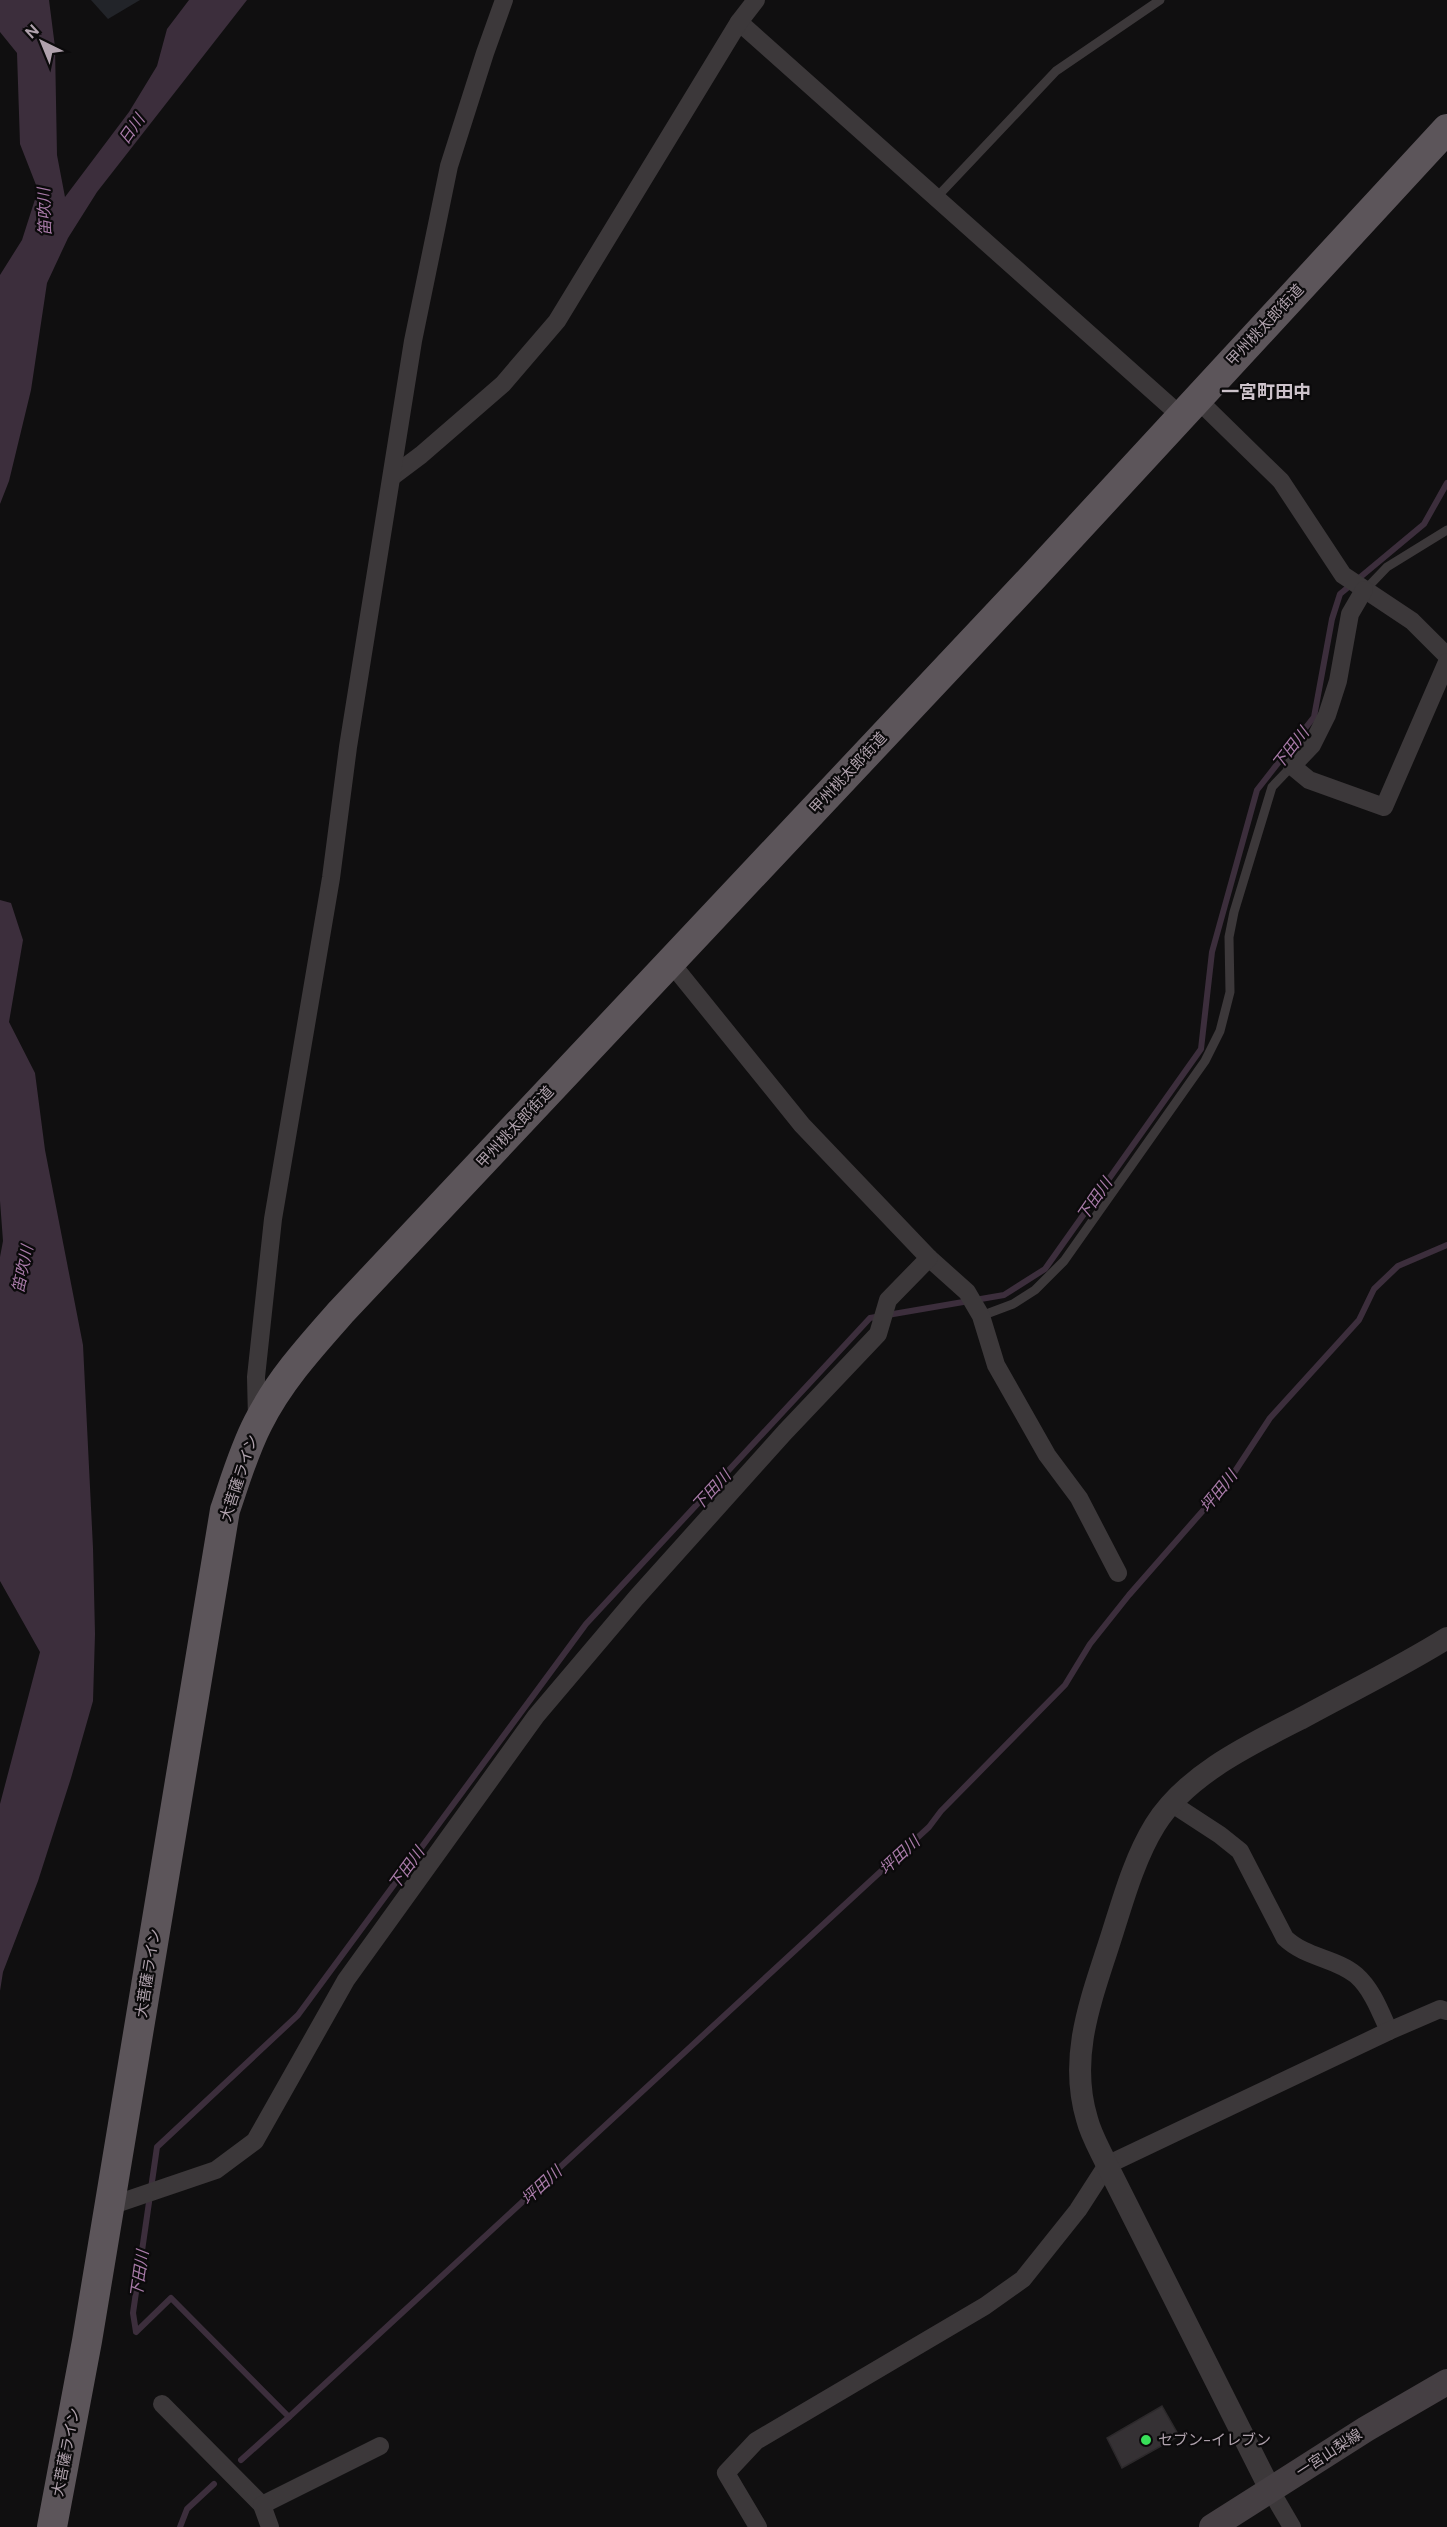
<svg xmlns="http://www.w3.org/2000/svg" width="1447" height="2527" font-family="'DM Sans','Noto Sans JP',sans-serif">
  <rect width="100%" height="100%" fill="#100f10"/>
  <!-- green -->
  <path fill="#222429" d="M91,0H140L108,19Z"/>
  <!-- water -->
  <g fill="#3c2e3c">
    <path d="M0,0H49L55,47L57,155L65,197L129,112L157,66L167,29L189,0H247L97,192L68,238L47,283L31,390L9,481L0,504V275L22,240L38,190L20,144L17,53L0,32Z"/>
    <path d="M0,900L11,903L23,940L9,1022L35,1073L45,1150L83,1345L93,1548L95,1634L93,1701L71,1778L38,1881L3,1972L0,1991V1804L40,1652L0,1581V1257L3,1241L0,1201Z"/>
  </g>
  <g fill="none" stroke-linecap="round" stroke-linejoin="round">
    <!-- stream -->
    <g stroke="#3c2e3c" stroke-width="6">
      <path d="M289,2417L929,1827L941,1811L1065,1685L1090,1644L1129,1595L1228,1482L1270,1418L1359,1320L1374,1289L1398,1266L1447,1245"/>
      <path d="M241,2460L289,2417L171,2298L136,2332L133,2313L157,2147L298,2015L586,1624L870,1318L1004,1295L1045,1269L1201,1049L1212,952L1257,790L1314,717L1332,619L1340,594L1424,524L1447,483"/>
      <path d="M180,2527L187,2509L214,2484"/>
    </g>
  </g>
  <!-- building -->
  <path fill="#353134" stroke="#2c292b" stroke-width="1.5" d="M1162,2406L1179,2436L1122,2468L1107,2438Z"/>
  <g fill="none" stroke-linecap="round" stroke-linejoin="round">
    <!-- service -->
    <g stroke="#3c383a" stroke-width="9">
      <path d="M936,198L1056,71L1160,0"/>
      <path d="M1365,590L1387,567L1447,530"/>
      <path d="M981,1316L1013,1304L1035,1290L1064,1261L1205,1061L1220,1031L1230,992L1229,937L1234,912L1272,787L1292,766"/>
    </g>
    <!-- minor -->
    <g stroke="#3c383a" stroke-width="18">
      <path d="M739,22L1181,416"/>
      <path d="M1197,399L1281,481L1343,575L1412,621L1447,656"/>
      <path d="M393,476L421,455L503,384L557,321L739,22L756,0"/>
      <path d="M1364,590L1350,614L1338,681L1327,715L1312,745L1292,766L1309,780L1384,807L1447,662"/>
      <path d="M929,1258L967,1292L981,1316L996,1365L1047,1455L1079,1498L1118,1573"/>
      <path d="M257,1419L256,1377L273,1219L331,878L348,747L413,341L449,166L485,53L504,0"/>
      <path d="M1171,1803L1220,1835L1240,1851L1285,1938C1306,1958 1336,1958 1356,1975C1372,1989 1380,2011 1389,2031"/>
      <path d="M110,2206L216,2170L255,2141L346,1980L536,1716L636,1598L785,1432L878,1334L888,1300L929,1258L802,1125L671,963"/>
      <path d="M162,2404L262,2505"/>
      <path d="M1271,2491L1292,2527"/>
      <path d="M270,2527L262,2505L380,2446"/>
      <path d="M758,2527L726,2473L756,2441L985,2306L1023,2279L1078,2210L1107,2165L1389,2031L1440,2009L1447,2011"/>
    </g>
    <!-- tertiary -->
    <path stroke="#3c383a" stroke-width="22" d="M1271,2491L1107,2165C1100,2150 1091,2135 1087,2119C1070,2062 1087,2011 1105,1956C1120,1912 1131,1864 1155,1825C1186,1775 1249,1745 1300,1719C1349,1692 1399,1668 1447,1638"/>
    <!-- secondary -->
    <path stroke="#453f43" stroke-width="26" d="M1212,2527L1366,2429L1447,2382"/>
    <!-- trunk -->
    <path stroke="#5c555a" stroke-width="30" d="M52,2527L87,2341L225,1510C235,1481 244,1450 258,1423C279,1381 310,1347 341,1312L1033,577L1447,129"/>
  </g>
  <!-- markers -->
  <circle fill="#38df59" stroke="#0b0a0b" stroke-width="2" cx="1146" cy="2440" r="6"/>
  <g text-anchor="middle" stroke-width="4.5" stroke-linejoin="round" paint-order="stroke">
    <!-- street labels -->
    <g font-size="15" fill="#b0a2ad" stroke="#0b0a0b">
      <text transform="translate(1265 325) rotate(-47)" y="5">甲州桃太郎街道</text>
      <text transform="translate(848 773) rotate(-47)" y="5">甲州桃太郎街道</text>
      <text transform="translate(515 1127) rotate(-47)" y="5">甲州桃太郎街道</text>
      <text transform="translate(239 1478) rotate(-72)" y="5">大菩薩ライン</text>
      <text transform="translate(148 1973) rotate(-81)" y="5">大菩薩ライン</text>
      <text transform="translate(66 2452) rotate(-79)" y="5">大菩薩ライン</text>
      <text transform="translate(1329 2453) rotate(-33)" y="5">一宮山梨線</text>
    </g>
    <!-- poi labels -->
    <g font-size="15" fill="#b0a2ad" stroke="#0b0a0b" text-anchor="start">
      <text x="1158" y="2445">セブン-イレブン</text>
    </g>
    <!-- water labels -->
    <g font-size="16" font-style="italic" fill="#a97ba9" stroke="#0b0a0b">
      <text transform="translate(131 129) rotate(-55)" y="6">日川</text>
      <text transform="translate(44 212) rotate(-92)" y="6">笛吹川</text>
      <text transform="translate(1290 748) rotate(-52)" y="6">下田川</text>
      <text transform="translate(1094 1199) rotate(-55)" y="6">下田川</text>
      <text transform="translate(22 1269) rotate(-78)" y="6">笛吹川</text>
      <text transform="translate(711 1490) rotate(-47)" y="6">下田川</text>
      <text transform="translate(1218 1491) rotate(-51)" y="6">坪田川</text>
      <text transform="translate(899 1855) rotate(-43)" y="6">坪田川</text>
      <text transform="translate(406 1868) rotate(-54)" y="6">下田川</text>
      <text transform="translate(541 2185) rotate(-43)" y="6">坪田川</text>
      <text transform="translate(139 2274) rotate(-82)" y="6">下田川</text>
    </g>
    <!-- quarter labels -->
    <g font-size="18" font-weight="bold" fill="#ccc2ca" stroke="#0b0a0b">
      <text x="1266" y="398">一宮町田中</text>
    </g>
  </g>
  <!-- north arrow -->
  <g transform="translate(42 42) rotate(317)" stroke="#0b0a0b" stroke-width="4.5" paint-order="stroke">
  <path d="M0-4.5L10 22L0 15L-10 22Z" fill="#b0a2ad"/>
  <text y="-9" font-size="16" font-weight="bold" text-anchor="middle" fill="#b0a2ad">N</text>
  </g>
</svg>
